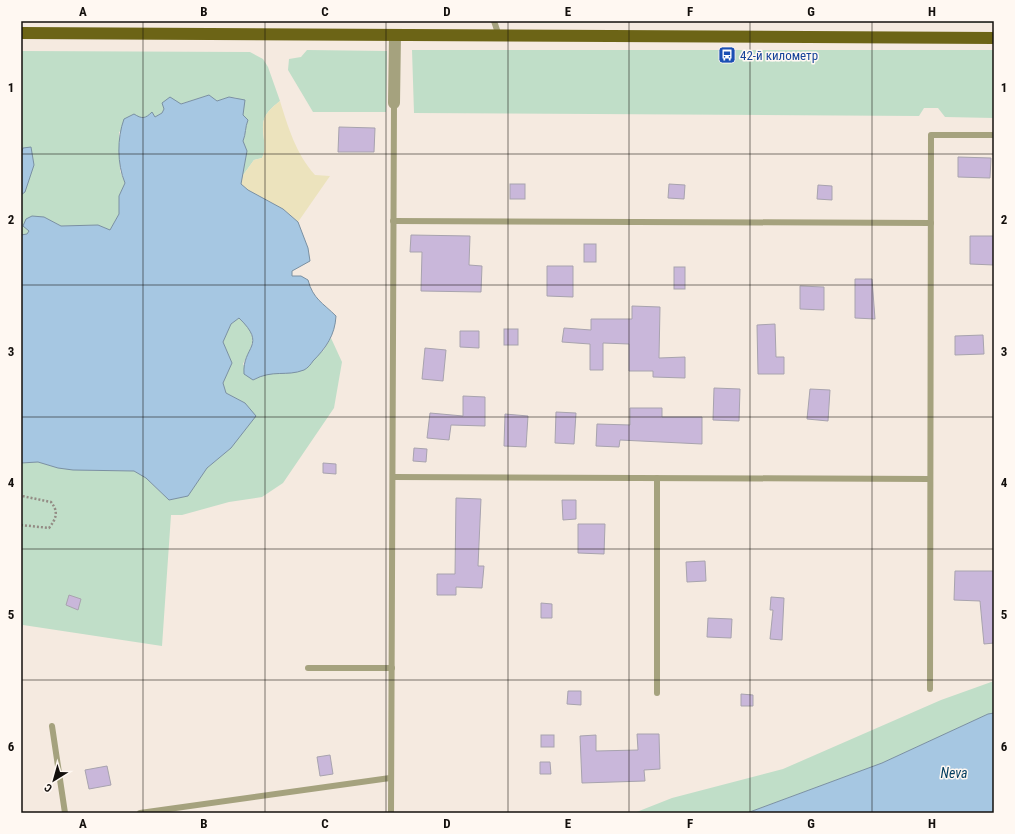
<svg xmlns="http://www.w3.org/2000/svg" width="1015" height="834" font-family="'Roboto Condensed',sans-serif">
  <rect width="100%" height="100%" fill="#f5eae0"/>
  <!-- green -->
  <g fill="#c0dec8">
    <path d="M528,21H750L531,23Z"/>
    <path d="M789,21H994V23Z"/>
    <path d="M307,50L387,51L386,112H313L288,70L289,59L301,57Z"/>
    <path d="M412,50H994V118L945,117L938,108H924L919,116L414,113Z"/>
    <path d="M21,51L250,52L263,59L268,67L280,101C275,105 269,110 266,115C258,128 269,145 262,158L254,160L241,178L247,151L243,141C246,134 245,127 248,120L243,115L238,98L229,97L217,101L209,95L164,109L162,113L155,117L142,118L119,132L120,171L125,183L119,196V214L110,230L98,225L61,226L44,217L27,234L21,235V195L25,192L23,148L21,154Z"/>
    <path d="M239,318C258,336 254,342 243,364L253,380L264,374L274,373L323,351L331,338L342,362L334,408L283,483L262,497L229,502L182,515H171L162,646L23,625L21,632V463L38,462L58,468L99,471H134L146,478L169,500L188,496L207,468L231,448L245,403L226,393L223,383L232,363L223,342L231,324Z"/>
    <path d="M994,681V713L988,714L882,763L747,813H634L672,798L783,769L941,700Z"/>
  </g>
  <!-- sand -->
  <path fill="#ece3bd" d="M280,101C288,127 296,154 315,175L330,176L298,222L283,209L248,190L241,184V178L254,160L262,158C269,145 258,128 266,115C269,110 275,105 280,101Z"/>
  <!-- water -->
  <g fill="#a6c7e2" stroke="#7a90a2">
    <path d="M209,95L217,101L229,97L245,100L243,115L248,120C245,127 246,134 243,141L247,151L241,184L248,190L283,209L298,222L308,248L310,261L292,271V276H301L308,280C313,299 323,303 336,316C335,335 326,348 313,361C311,364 308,368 304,370C286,377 273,369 253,380L244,374C242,346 268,346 239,318L231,324L223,342L232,363L223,383L226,393L245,403L256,416L231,448L207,468L188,496L169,500L146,478L134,471L73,470L58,468L38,462L21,463V235L27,234L29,231L23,226L26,219L32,216L44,217L61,226L98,225L110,230L119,214V196L125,183C117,164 117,138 124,119L134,114C142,119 145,119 152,112L155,117L162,113L164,109L162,103L170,97L181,104Z"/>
    <path d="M31,147L34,165L25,192L21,195V154L23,148Z"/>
    <path d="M994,713V813H747L882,763L988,714Z"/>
  </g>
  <!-- building -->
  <g fill="#c9b7da" stroke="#a8a3ae">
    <path d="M339,127L375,128L374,152H338Z"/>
    <path d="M958,157L991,158L990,178L958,177Z"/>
    <rect x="510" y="184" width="15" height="15"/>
    <path d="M669,184L685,185L684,199L668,198Z"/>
    <path d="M818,185L832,186V200L817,199Z"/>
    <path d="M411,235L470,236L469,265L482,266L481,292L421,291L422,252H410Z"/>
    <path d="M970,236H994V265L970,264Z"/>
    <rect x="584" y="244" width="12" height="18"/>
    <path d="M547,266H573V297L547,296Z"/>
    <rect x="674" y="267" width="11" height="22"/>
    <path d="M855,279H872L875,319L855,318Z"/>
    <path d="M800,286L824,287V310L800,309Z"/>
    <path d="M632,306L660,307L659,358L685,357V378L653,377V371H629V344L603,343V370H590V344L562,342L564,328L591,330V319H632Z"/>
    <path d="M775,324L776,357H784V374H758L757,325Z"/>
    <rect x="504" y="329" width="14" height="16"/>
    <path d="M460,331H479V348L460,347Z"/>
    <path d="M983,335L984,354L955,355V336Z"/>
    <path d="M425,348L446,350L443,381L422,379Z"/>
    <path d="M714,388L740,389L739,421L713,420Z"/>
    <path d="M810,389L830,390L828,421L807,419Z"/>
    <path d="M463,396L485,397V426L451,425L449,440L427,438L430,413L463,416Z"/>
    <path d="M630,408H662V417H702V444L620,440L619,447L596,446L597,424L630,425Z"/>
    <path d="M556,412L576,413L574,444L555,443Z"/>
    <path d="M505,414L528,416L526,447L504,446Z"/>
    <path d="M414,448L427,449L426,462L413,461Z"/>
    <path d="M323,463L336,464V474L323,473Z"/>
    <path d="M456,498L481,499L478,566H484L482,588L456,587V595H437V574H455Z"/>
    <path d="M562,500H576V519L563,520Z"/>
    <path d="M578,524H605L604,554L578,553Z"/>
    <path d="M705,561L706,581L687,582L686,562Z"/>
    <path d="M955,571H994V643L984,644L980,601L954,600Z"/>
    <path d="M69,595L81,599L78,610L66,605Z"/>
    <path d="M771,597L784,598L782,640L770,639L773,610H770Z"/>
    <path d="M541,603L552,604V618H541Z"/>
    <path d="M708,618L732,619L731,638L707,637Z"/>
    <path d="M568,691H581V705L567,704Z"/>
    <path d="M741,694L753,695V706H741Z"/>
    <path d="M637,734H659L660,769L644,770L645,781L582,783L580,736L596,735V751L638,750Z"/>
    <rect x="541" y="735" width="13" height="12"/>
    <path d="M330,755L333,774L320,776L317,757Z"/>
    <path d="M540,762H550L551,774H540Z"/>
    <path d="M107,766L111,785L89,789L85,770Z"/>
  </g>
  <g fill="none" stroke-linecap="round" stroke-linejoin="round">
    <!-- path -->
    <path stroke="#938b84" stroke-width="2.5" stroke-dasharray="2 2" stroke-linecap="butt" d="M21,525L49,528C56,519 59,512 51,502L22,496"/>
    <!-- lane -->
    <g stroke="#a5a27e" stroke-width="6">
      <path d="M494,21L499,36"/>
      <path d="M393,221L931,223"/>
      <path d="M393,477L930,479"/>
      <path d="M308,668H392"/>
      <path d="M930,689L931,135H994"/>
      <path d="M657,693V478"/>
      <path d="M52,726L65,813"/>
      <path d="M140,813L390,778"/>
      <path d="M391,813L394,103"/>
    </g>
    <!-- street -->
    <path stroke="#a5a27e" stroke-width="12" d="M394,103L395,35"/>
    <!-- primary -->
    <path stroke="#6c6416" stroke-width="12" d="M21,33L994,38"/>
  </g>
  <!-- grid -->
  <path fill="none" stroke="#130f0c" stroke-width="1" stroke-opacity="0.55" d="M143,21V813M265,21V813M386,21V813M508,21V813M629,21V813M750,21V813M872,21V813M21,154H994M21,285H994M21,417H994M21,549H994M21,680H994"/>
  <!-- icons -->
  <defs>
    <g id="bus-square" transform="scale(0.9)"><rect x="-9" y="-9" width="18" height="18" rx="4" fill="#1a4fb4" stroke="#fff8f2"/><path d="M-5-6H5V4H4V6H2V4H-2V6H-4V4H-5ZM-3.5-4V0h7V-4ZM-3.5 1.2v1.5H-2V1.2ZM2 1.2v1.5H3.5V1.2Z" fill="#fff"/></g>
  </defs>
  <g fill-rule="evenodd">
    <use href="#bus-square" x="727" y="55"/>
  </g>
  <g text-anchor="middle" stroke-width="3" stroke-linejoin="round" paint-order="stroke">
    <!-- transit labels -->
    <g font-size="13" fill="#164399" stroke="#fff8f2" text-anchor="start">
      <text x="740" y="60">42-й километр</text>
    </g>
    <!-- water labels -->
    <g font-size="14" font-style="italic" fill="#003b5e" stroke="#fff8f2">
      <text x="954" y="778">Neva</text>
    </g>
  </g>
  <!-- border -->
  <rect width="1015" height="834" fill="none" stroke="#fff8f2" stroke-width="44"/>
  <!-- north arrow -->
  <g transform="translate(54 780) rotate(217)" stroke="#fff8f2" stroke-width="3" paint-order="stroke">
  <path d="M0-3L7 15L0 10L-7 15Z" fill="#130f0c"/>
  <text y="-6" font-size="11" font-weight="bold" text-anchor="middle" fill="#130f0c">С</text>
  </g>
  <rect x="22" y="22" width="971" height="790" fill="none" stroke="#130f0c" stroke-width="1.5"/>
  <g font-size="13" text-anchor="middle" font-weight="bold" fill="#130f0c">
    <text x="83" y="16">A</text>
    <text x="204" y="16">B</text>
    <text x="325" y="16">C</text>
    <text x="447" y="16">D</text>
    <text x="568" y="16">E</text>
    <text x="690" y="16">F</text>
    <text x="811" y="16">G</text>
    <text x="932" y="16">H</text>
    <text x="11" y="92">1</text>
    <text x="1004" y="92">1</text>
    <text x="11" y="224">2</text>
    <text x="1004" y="224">2</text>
    <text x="11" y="356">3</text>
    <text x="1004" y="356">3</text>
    <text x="11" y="487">4</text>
    <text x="1004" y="487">4</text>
    <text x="11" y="619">5</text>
    <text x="1004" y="619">5</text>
    <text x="11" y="751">6</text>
    <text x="1004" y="751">6</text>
    <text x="83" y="828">A</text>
    <text x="204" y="828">B</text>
    <text x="325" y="828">C</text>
    <text x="447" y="828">D</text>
    <text x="568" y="828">E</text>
    <text x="690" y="828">F</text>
    <text x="811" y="828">G</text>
    <text x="932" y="828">H</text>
  </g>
</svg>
